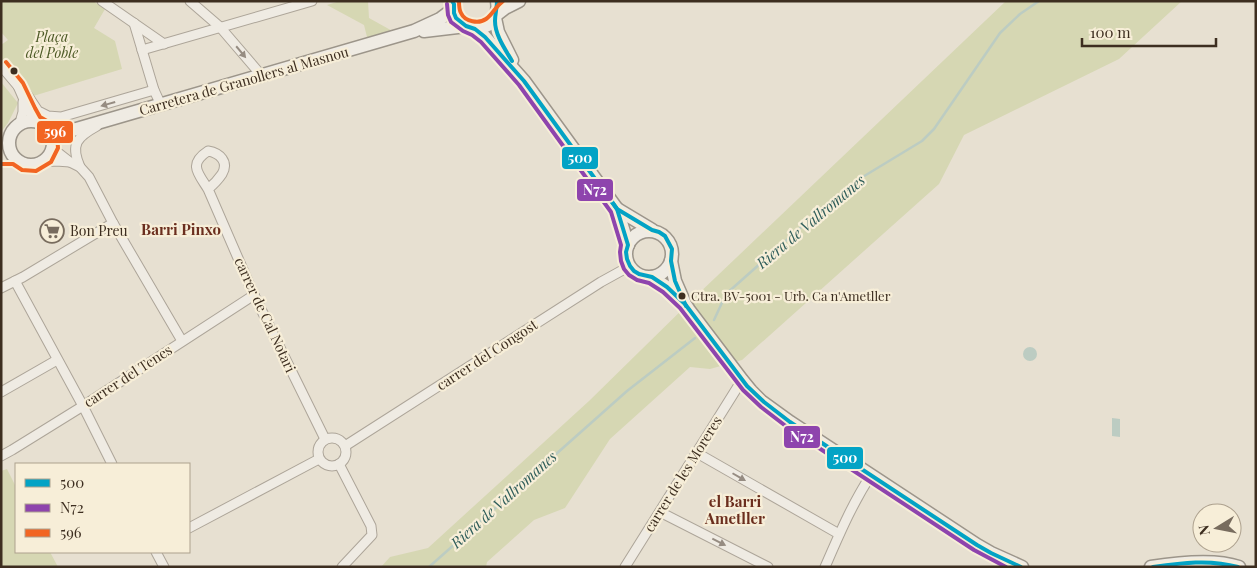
<svg xmlns="http://www.w3.org/2000/svg" width="1257" height="568" font-family="'Playfair Display',serif">
  <rect width="100%" height="100%" fill="#e7e0d1"/>
  <!-- green -->
  <g fill="#d6d7b3">
    <path d="M1,1H93L105,9L94,28L115,41L122,69L30,97L1,61V45L8,40L1,32Z"/>
    <path d="M340,1H368L369,18L396,33L368,41L364,25L327,5Z"/>
    <path d="M1006,1H1182L1119,59L964,135L939,184L742,360L710,369L690,367L610,439L565,508L534,520L487,562L486,567H381L390,557L428,548L589,401L695,297Z"/>
    <path d="M1,82L18,103L8,123L1,132Z"/>
    <path d="M7,469L16,487V552H50L58,567H1V471Z"/>
  </g>
  <!-- water -->
  <g fill="#bcccc2">
    <circle cx="1030" cy="354" r="7"/>
    <path d="M1112,418L1120,419V437L1112,436Z"/>
  </g>
  <g fill="none" stroke-linecap="round" stroke-linejoin="round">
    <!-- stream -->
    <g stroke="#bcccc2" stroke-width="2.5">
      <path d="M714,320L726,294L807,222L856,181L922,141L934,129L1000,33L1020,14L1039,1"/>
      <path d="M429,567L627,391L695,338"/>
    </g>
    <!-- street casing -->
    <g stroke="#ada599" stroke-width="11">
      <g id="street">
        <path d="M102,1L164,44"/>
        <path d="M190,1L220,27L262,76"/>
        <path d="M134,23L154,90L161,105"/>
        <path d="M142,50L312,1"/>
        <path d="M1,66L18,86L29,111L36,122"/>
        <path d="M18,86L24,90L38,111L48,116L61,117L154,90"/>
        <path d="M19,126L23,112V102"/>
        <path d="M52,148L70,162L80,167L89,177L113,223L182,341"/>
        <path d="M41,162L56,161L70,162"/>
        <path d="M80,167C70,144 77,137 97,126"/>
        <path d="M208,189C198,173 188,164 208,151C220,153 229,162 222,174C218,180 213,185 208,189L254,295L325,439"/>
        <path d="M15,281L83,406L112,464"/>
        <path d="M1,288L23,277L113,223"/>
        <path d="M1,392L57,360"/>
        <circle cx="332" cy="452" r="14"/>
        <path d="M345,446L601,282L630,266"/>
        <path d="M697,453L839,534"/>
        <path d="M1,456L12,450L83,406L254,295"/>
        <path d="M339,464L371,526L372,535L342,567"/>
        <path d="M660,512L768,567"/>
        <path d="M189,528L319,459"/>
        <path d="M156,552L164,567"/>
        <path d="M625,567L742,380"/>
        <path d="M825,567C839,535 852,504 871,475"/>
      </g>
    </g>
    <!-- secondary casing -->
    <g stroke="#9c958a" stroke-width="15">
      <g id="secondary">
        <path d="M455,1C447,35 503,39 497,1"/>
        <path d="M496,15L505,8L519,1"/>
        <path d="M495,18L498,32L512,60"/>
        <path d="M475,29L485,37L524,81L617,209L628,245"/>
        <path d="M424,31L466,26"/>
        <circle cx="31" cy="143" r="22"/>
        <path d="M45,128L73,130L414,31L440,19L448,13L453,7"/>
        <path d="M617,209L652,230"/>
        <circle cx="649" cy="254" r="23"/>
        <path d="M671,261L675,281L685,304L689,310L742,380L751,391L761,401L790,422L977,545L991,553L1022,567"/>
        <path d="M652,277L668,288L681,300"/>
        <path d="M1151,567C1176,563 1216,559 1239,567"/>
      </g>
    </g>
    <!-- street -->
    <use href="#street" stroke="#efebe3" stroke-width="9"/>
    <!-- secondary -->
    <use href="#secondary" stroke="#efebe3" stroke-width="12"/>
    <!-- bus-1 casing -->
    <g stroke="#f7eed8" stroke-width="8">
      <g id="bus-1">
        <path d="M452,1L454,4V13L456,18L466,26L475,29L485,37L524,81L617,209L628,245L626,252L627,259L630,266L634,271L639,274L652,277L667,287L685,304L747,386L764,402L790,422L977,545L991,553L1021,567"/>
        <path d="M497,1C497,8 495,14 495,21C495,35 505,49 512,61"/>
        <path d="M610,199L617,209L652,230L659,232L665,236L672,249L671,261L675,281L686,306"/>
        <path d="M1153,567C1181,563 1210,559 1238,567"/>
      </g>
    </g>
    <!-- bus-2 casing -->
    <g stroke="#f7eed8" stroke-width="8">
      <path id="bus-2" d="M447,4L448,15L451,22L463,31L472,35L481,42L519,85L611,212L621,245L620,252L621,261L624,269L629,275L637,280L649,283L663,292L680,308L743,390L761,407L787,427L974,550L1006,567"/>
    </g>
    <!-- bus-3 casing -->
    <g stroke="#f7eed8" stroke-width="8">
      <g id="bus-3">
        <path d="M459,1C459,5 459,10 461,13C465,22 479,24 486,19C493,14 496,6 503,1"/>
        <path d="M1,164H13L22,170L36,171L51,162L58,148L57,135L53,128L47,121L40,117L35,108L23,83L6,62"/>
      </g>
    </g>
    <!-- bus-1 -->
    <use href="#bus-1" stroke="#03a3c5" stroke-width="4"/>
    <!-- bus-2 -->
    <use href="#bus-2" stroke="#8e44ad" stroke-width="4"/>
    <!-- bus-3 -->
    <use href="#bus-3" stroke="#f26522" stroke-width="4"/>
  </g>
  <!-- one-way arrows -->
  <defs><path id="oneway-solid" d="M-6-.8H1V-3.2L6.5 0L1 3.2V.8H-6Z" transform="scale(1.25)"/></defs>
  <g fill="#968c82">
    <use href="#oneway-solid" transform="translate(241 52) rotate(50)"/>
    <use href="#oneway-solid" transform="translate(108 104) rotate(164)"/>
    <use href="#oneway-solid" transform="translate(739 477) rotate(30)"/>
    <use href="#oneway-solid" transform="translate(719 542) rotate(27)"/>
  </g>
  <!-- icons -->
  <defs>
    <g id="supermarket-ring" transform="scale(1.25)"><circle r="9.5" fill="#f7eed8" stroke="#786c5e" stroke-width="1.5"/><path d="M-6-5.5h2.5l.6 2H6L4.5 2H-2.5L-4.4-4H-6ZM-1.5 3.2a1.3 1.3 0 1 0 .1 0ZM3 3.2a1.3 1.3 0 1 0 .1 0Z" fill="#786c5e"/></g>
  </defs>
  <g fill-rule="evenodd">
    <use href="#supermarket-ring" x="52" y="231"/>
  </g>
  <!-- markers -->
  <g fill="#3d2e20" stroke="#f7eed8" stroke-width="2">
    <circle cx="14" cy="71" r="4.5"/>
    <circle cx="682" cy="296" r="4.5"/>
  </g>
  <g text-anchor="middle" stroke-width="4.5" stroke-linejoin="round" paint-order="stroke">
    <!-- bus labels -->
    <g font-size="13" fill="#3d2e20" stroke="#f7eed8" text-anchor="start">
      <text x="691" y="301">Ctra. BV-5001 - Urb. Ca n'Ametller</text>
    </g>
    <!-- park labels -->
    <g font-size="14" font-style="italic" fill="#4d5a26" stroke="#f7eed8">
      <text x="52" y="42">Plaça<tspan x="52" dy="16">del Poble</tspan></text>
    </g>
    <!-- street labels -->
    <g font-size="14" fill="#3d2e20" stroke="#f7eed8">
      <text transform="translate(244 81) rotate(-16)" y="5">Carretera de Granollers al Masnou</text>
      <text transform="translate(265 315) rotate(65)" y="5">carrer de Cal Notari</text>
      <text transform="translate(487 355) rotate(-33)" y="5">carrer del Congost</text>
      <text transform="translate(128 376) rotate(-33)" y="5">carrer del Tenes</text>
      <text transform="translate(683 474) rotate(-58)" y="5">carrer de les Moreres</text>
    </g>
    <!-- poi labels -->
    <g font-size="14" fill="#3d2e20" stroke="#f7eed8" text-anchor="start">
      <text x="70" y="236">Bon Preu</text>
    </g>
    <!-- water labels -->
    <g font-size="15" font-style="italic" fill="#2f5d5a" stroke="#f7eed8">
      <text transform="translate(811 222) rotate(-40)" y="5">Riera de Vallromanes</text>
      <text transform="translate(504 500) rotate(-42)" y="5">Riera de Vallromanes</text>
    </g>
    <!-- neighbourhood labels -->
    <g font-size="15" font-weight="bold" fill="#6b2e1e" stroke="#f7eed8">
      <text x="181" y="235">Barri Pinxo</text>
      <text x="735" y="507">el Barri<tspan x="735" dy="17">Ametller</tspan></text>
    </g>
  </g>
  <g stroke="#f7eed8" stroke-width="2">
    <rect x="36" y="120" width="38" height="24" rx="5" fill="#f26522"/>
    <rect x="561" y="146" width="38" height="24" rx="5" fill="#03a3c5"/>
    <rect x="576" y="178" width="38" height="24" rx="5" fill="#8e44ad"/>
    <rect x="783" y="425" width="38" height="24" rx="5" fill="#8e44ad"/>
    <rect x="826" y="446" width="38" height="24" rx="5" fill="#03a3c5"/>
  </g>
  <g font-size="14" text-anchor="middle" font-weight="bold" fill="#fff">
    <text x="55" y="137">596</text>
    <text x="580" y="163">500</text>
    <text x="595" y="195">N72</text>
    <text x="802" y="442">N72</text>
    <text x="845" y="463">500</text>
  </g>
  <!-- border -->
  <rect width="1257" height="568" fill="none" stroke="#3d2e20" stroke-width="5"/>
  <!-- legend -->
  <rect x="15" y="463" width="175" height="90" fill="#f7eed8" stroke="#ada18e"/>
  <rect x="25" y="479" width="25" height="8" fill="#03a3c5" stroke="#ada18e"/>
  <text x="60" y="488" font-size="15" fill="#3d2e20">500</text>
  <rect x="25" y="504" width="25" height="8" fill="#8e44ad" stroke="#ada18e"/>
  <text x="60" y="513" font-size="15" fill="#3d2e20">N72</text>
  <rect x="25" y="529" width="25" height="8" fill="#f26522" stroke="#ada18e"/>
  <text x="60" y="538" font-size="15" fill="#3d2e20">596</text>
  <!-- north arrow -->
  <g transform="translate(1217 528) rotate(260)"><circle r="24" fill="#f7eed8" stroke="#ada18e"/>
  <path d="M0-4L9 19L0 12L-9 19Z" fill="#786c5e"/>
  <text y="-8" font-size="14" font-weight="bold" text-anchor="middle" fill="#3d2e20">N</text>
  </g>
  <!-- scale -->
  <path d="M1082 38v8h134v-8" fill="none" stroke="#3d2e20" stroke-width="2.5"/>
  <text x="1090" y="38" font-size="15" fill="#3d2e20" stroke="#f7eed8" stroke-width="4" paint-order="stroke">100 m</text>
</svg>
